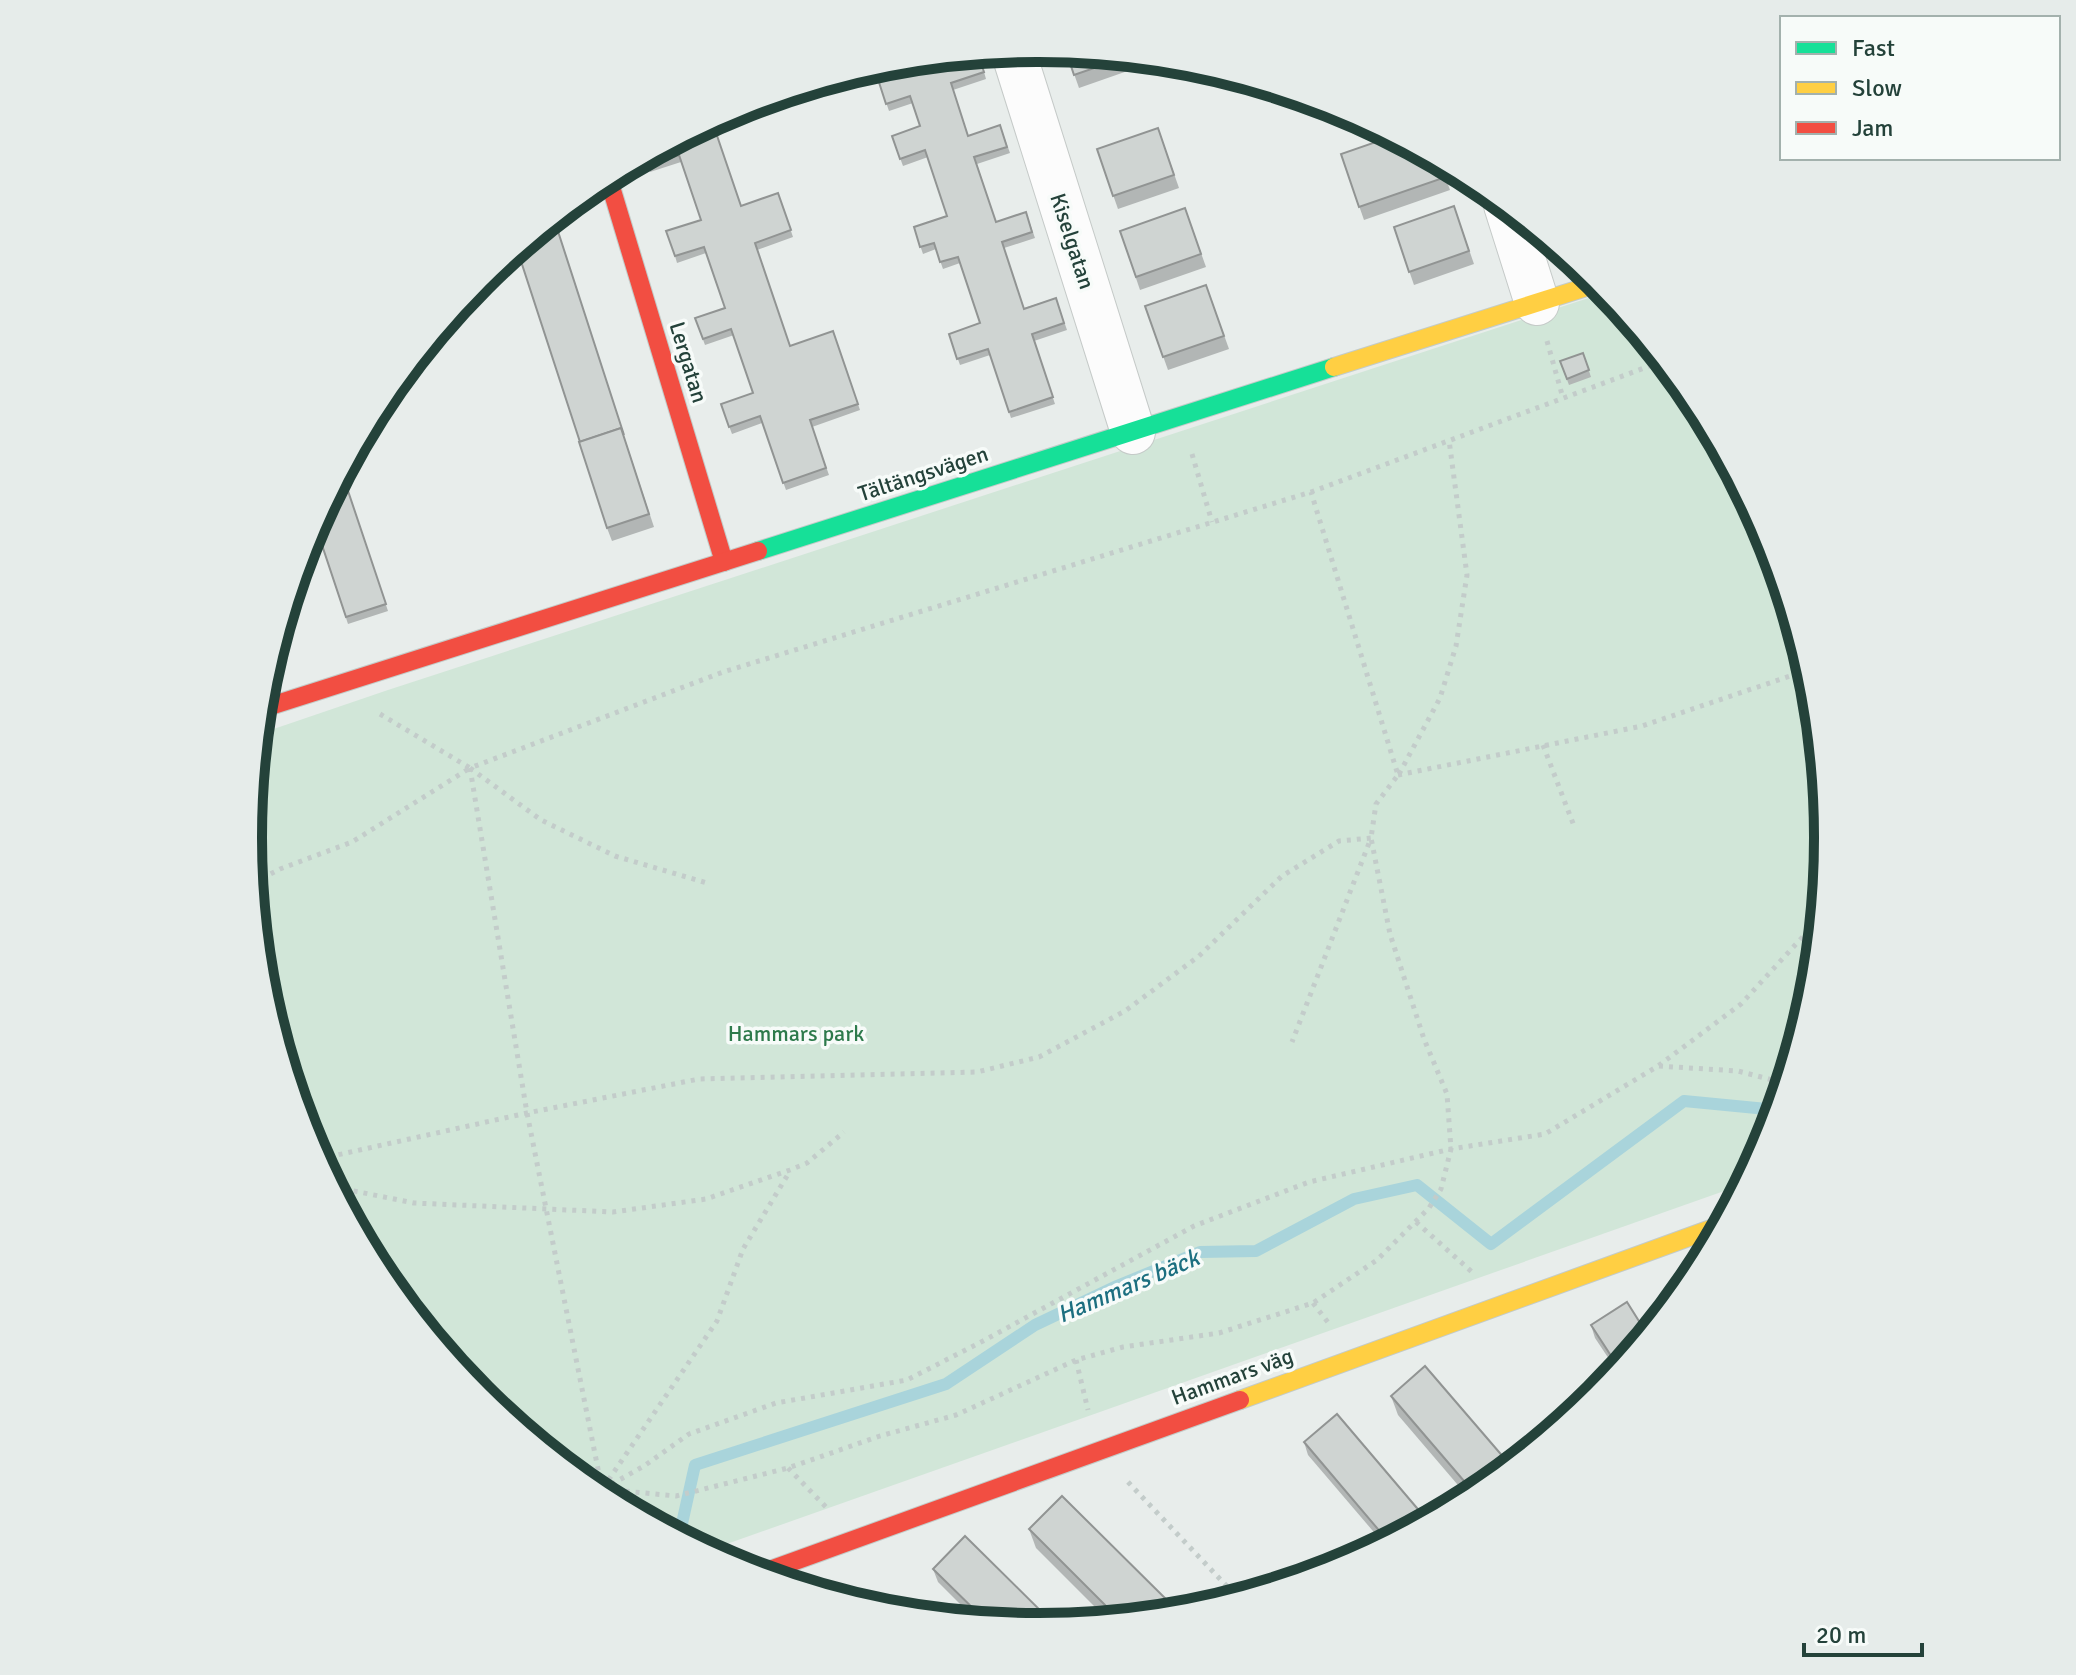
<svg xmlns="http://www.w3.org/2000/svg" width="2076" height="1675" font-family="Signika,sans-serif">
  <rect width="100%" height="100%" fill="#e8edeb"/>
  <!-- green -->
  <path fill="#d1e6d8" d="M1607,292L1695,399L1768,536L1812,684L1827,838L1812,992L1767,1140L1744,1184L707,1551L599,1494L479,1395L381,1276L308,1139L264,991L249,837L259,734L388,690Z"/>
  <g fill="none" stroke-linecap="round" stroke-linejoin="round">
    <!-- stream -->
    <path stroke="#a9d4db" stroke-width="12" d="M679,1537L695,1465L946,1384L1035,1325L1117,1286L1200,1252L1256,1251L1354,1199L1417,1185L1491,1244L1684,1101L1777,1110"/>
    <!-- street casing -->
    <g stroke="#c5cac8" stroke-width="46">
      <g id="street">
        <path d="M1013,51L1133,432"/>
        <path d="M1506,205L1537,303"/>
      </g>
    </g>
    <!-- fast casing -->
    <g stroke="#c3cbc8" stroke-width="20">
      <path id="fast" d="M758,551L1334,367"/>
    </g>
    <!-- slow casing -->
    <g stroke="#c3cbc8" stroke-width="20">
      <g id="slow">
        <path d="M1334,367L1599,283"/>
        <path d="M1240,1400L1722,1225"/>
      </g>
    </g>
    <!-- jam casing -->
    <g stroke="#c3cbc8" stroke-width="20">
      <g id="jam">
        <path d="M608,177L724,562"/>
        <path d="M261,709L758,551"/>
        <path d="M759,1574L1240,1400"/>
      </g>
    </g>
    <!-- path -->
    <g stroke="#c3ccca" stroke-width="5" stroke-dasharray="4 6" stroke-linecap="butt">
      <path d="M1547,341L1563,398"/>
      <path d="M1192,454L1212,522"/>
      <path d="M380,714L470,768L723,672L1311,492L1663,361"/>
      <path d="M1543,745L1574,826"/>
      <path d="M470,768L527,1113L602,1489"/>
      <path d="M470,768L541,820L615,856L707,883"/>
      <path d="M1399,774L1440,698L1456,646L1467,575L1449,440"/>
      <path d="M1398,775L1642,726L1808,670"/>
      <path d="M253,883L280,869L352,842L470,768"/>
      <path d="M1659,1066L1738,1071L1784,1083"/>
      <path d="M319,1159L527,1113L699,1079L977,1072L1039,1057L1125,1011L1199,956L1282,876L1339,841L1371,838L1292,1042"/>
      <path d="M334,1187L414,1203L613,1212L706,1199L790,1170L807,1163L844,1132"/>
      <path d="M1416,1222L1472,1272"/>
      <path d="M1313,1303L1330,1325"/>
      <path d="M1076,1360L1088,1410"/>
      <path d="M788,1468L826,1507"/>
      <path d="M1128,1482L1238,1598"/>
      <path d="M603,1488L717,1321L743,1249L790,1171"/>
      <path d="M603,1489L644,1466L689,1434L776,1403L907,1380L983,1341L1194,1226L1309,1182L1451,1149L1545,1134L1658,1066L1741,1004L1819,919"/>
      <path d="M596,1491L602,1489L676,1496L788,1468L880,1436L956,1415L1076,1360L1123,1347L1219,1333L1313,1303L1377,1260L1429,1208L1441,1189L1451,1149L1447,1094L1424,1039L1390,934L1371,838L1376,804L1398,775L1311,492"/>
    </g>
    <!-- street -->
    <use href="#street" stroke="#fcfcfc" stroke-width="44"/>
    <!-- fast -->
    <use href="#fast" stroke="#16e098" stroke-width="18"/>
    <!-- slow -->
    <use href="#slow" stroke="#ffcf43" stroke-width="18"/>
    <!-- jam -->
    <use href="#jam" stroke="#f24e42" stroke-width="18"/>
  </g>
  <!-- wall -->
  <g fill="#b2b6b5">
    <path d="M1066,51L1136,58L1139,67L1079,88Z"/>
    <path d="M979,54L986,79L953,90L968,136L1000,125L1010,153L977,164L996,222L1026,212L1035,238L1004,248L1024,308L1056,298L1067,330L1034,341L1055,404L1011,418L990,355L960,365L949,334L980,323L960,263L943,269L936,249L923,254L914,227L947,216L928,157L903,166L892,136L920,126L913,103L889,111L875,70Z"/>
    <path d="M1356,117L1377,128L1362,133Z"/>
    <path d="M712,121L741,206L778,193L793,237L757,250L790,346L833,331L860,410L812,427L829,475L786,490L762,423L732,434L721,404L753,393L734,335L705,345L695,318L725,308L706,253L677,263L675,256L701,220L681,162L650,172L644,157Z"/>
    <path d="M1158,128L1179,188L1118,209L1097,149Z"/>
    <path d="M1341,154L1440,162L1450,190L1364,220Z"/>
    <path d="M1454,206L1474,264L1414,285L1394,227Z"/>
    <path d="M1185,208L1206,267L1140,290L1120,231Z"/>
    <path d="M1206,285L1229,349L1168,370L1145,306Z"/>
    <path d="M1583,353L1591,377L1569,385L1560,361Z"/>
    <path d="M626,442L654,527L612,541L607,528Z"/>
    <path d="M342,473L388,611L348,624L315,524Z"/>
    <path d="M1591,1325L1647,1334L1617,1371L1595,1338Z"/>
    <path d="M1391,1396L1476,1494L1469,1498L1398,1415Z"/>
    <path d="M1304,1442L1425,1522L1384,1544L1308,1455Z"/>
    <path d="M1029,1529L1180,1613L1108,1620L1036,1548Z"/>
    <path d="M933,1569L1038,1627L977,1621L938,1582Z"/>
  </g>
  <!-- shaded-wall -->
  <path fill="#919493" d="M1422,1514L1425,1522L1394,1538Z"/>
  <!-- building -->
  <g fill="#cfd4d2" stroke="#919493" stroke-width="2">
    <path d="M1066,51L1126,57L1074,75Z"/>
    <path d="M978,54L984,72L951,83L968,136L1000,125L1007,147L974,157L996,222L1026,212L1032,232L1002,242L1024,309L1056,298L1064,323L1032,334L1053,397L1009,412L988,349L957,359L949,334L980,323L958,257L940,262L934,243L920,247L914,227L947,216L925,150L900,159L892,136L920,126L910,96L886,104L875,70L899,62Z"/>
    <path d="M712,121L741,206L778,193L791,230L755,243L790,346L833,331L858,404L810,420L826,468L783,483L760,416L729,427L721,404L753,393L731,329L703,339L695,318L725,308L704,247L675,256L666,231L701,220L679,155L647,166L644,157Z"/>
    <path d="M1158,128L1174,175L1113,196L1097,149Z"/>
    <path d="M1393,136L1440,162L1446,177L1359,207L1341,154Z"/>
    <path d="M1454,206L1469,251L1409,272L1394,227Z"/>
    <path d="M1185,208L1201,254L1136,277L1120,231Z"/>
    <path d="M554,219L624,435L621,428L580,442L517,249Z"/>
    <path d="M1206,285L1224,336L1163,357L1145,306Z"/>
    <path d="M1583,353L1589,370L1567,379L1560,361Z"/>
    <path d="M621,428L649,514L607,528L579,442Z"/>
    <path d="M342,473L386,604L346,617L315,524Z"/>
    <path d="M1692,1279L1683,1290L1681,1286Z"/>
    <path d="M1627,1302L1647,1334L1619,1368L1591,1325Z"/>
    <path d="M1425,1366L1511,1466L1476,1495L1391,1396Z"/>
    <path d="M1337,1414L1422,1514L1394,1538L1388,1541L1304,1442Z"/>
    <path d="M1062,1496L1180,1613L1119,1619L1029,1529Z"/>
    <path d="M965,1536L1055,1625L1038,1627L987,1622L933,1569Z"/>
  </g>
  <g text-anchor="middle" stroke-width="7" stroke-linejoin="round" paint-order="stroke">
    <!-- street labels -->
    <g font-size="22" fill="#24423a" stroke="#f7fbf9">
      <text transform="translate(1073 241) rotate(72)" y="8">Kiselgatan</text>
      <text transform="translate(689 362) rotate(73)" y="8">Lergatan</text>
      <text transform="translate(923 473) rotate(-18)" y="8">Tältängsvägen</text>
      <text transform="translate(1232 1376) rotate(-20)" y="8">Hammars väg</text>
    </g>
    <!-- park labels -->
    <g font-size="22" fill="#2d7a4b" stroke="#f7fbf9">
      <text x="796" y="1041">Hammars park</text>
    </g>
    <!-- water labels -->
    <g font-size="24" font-style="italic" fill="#1c6f80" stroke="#f7fbf9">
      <text transform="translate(1128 1286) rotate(-23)" y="8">Hammars bäck</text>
    </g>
  </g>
  <!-- crop -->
  <path d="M0 0H2076V1675H0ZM1037 62H1039A775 775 0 0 1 1814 837V838A775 775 0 0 1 1039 1613H1037A775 775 0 0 1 262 838V837A775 775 0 0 1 1037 62Z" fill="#e6ecea" fill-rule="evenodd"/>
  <path fill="none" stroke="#24423a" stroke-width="10" d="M1037 62H1039A775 775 0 0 1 1814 837V838A775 775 0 0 1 1039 1613H1037A775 775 0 0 1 262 838V837A775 775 0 0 1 1037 62Z"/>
  <!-- legend -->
  <rect x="1780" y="16" width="280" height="144" fill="#f7fbf9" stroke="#a3b1ad" stroke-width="2"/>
  <rect x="1796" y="42" width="40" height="12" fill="#16e098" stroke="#a3b1ad" stroke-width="2"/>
  <text x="1852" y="56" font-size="24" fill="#24423a">Fast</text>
  <rect x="1796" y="82" width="40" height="12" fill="#ffcf43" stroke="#a3b1ad" stroke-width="2"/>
  <text x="1852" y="96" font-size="24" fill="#24423a">Slow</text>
  <rect x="1796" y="122" width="40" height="12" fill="#f24e42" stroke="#a3b1ad" stroke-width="2"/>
  <text x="1852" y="136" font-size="24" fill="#24423a">Jam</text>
  <!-- scale -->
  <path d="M1804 1643v12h118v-12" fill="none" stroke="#24423a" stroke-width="4"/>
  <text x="1816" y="1643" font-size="24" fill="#24423a" stroke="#f7fbf9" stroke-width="6" paint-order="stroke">20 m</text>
</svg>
